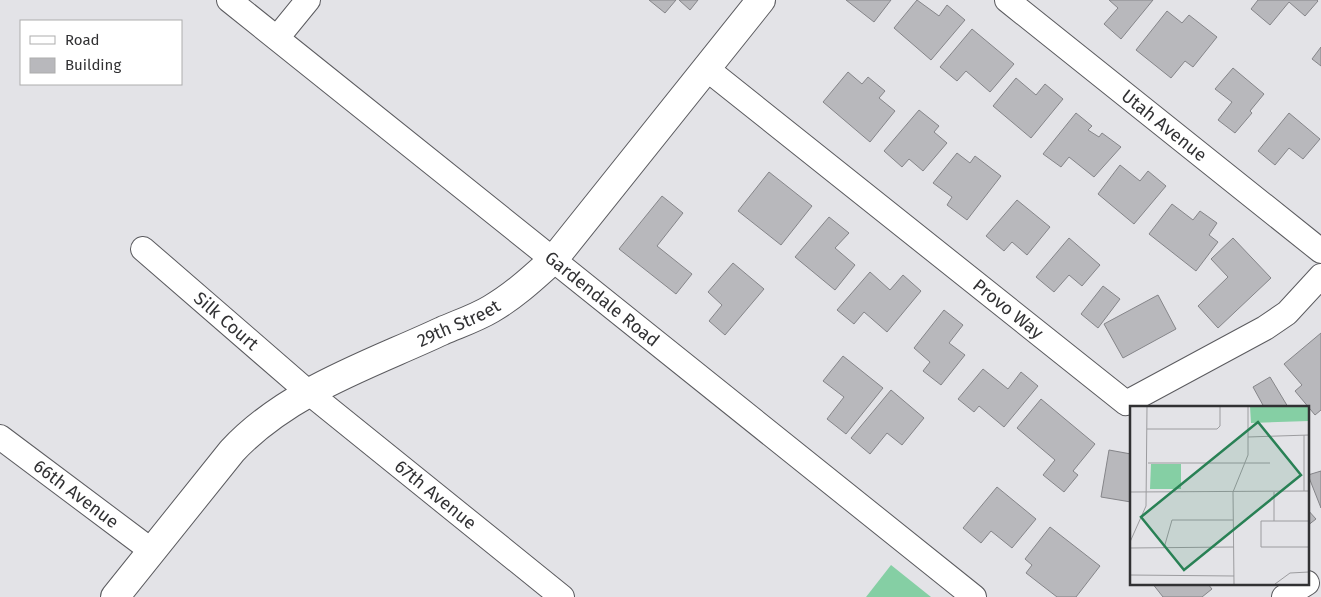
<svg xmlns="http://www.w3.org/2000/svg" width="1321" height="597" font-family="'Fira Sans',sans-serif">
  <rect width="100%" height="100%" fill="#e3e3e7"/>
  <!-- green -->
  <path fill="#85cfa4" d="M891,565L931,597H866Z"/>
  <!-- building -->
  <g fill="#b8b8bc" stroke="#858589">
    <path d="M649,0H676L665,13Z"/>
    <path d="M679,0H698L690,10Z"/>
    <path d="M846,0H891L874,22Z"/>
    <path d="M917,0L939,16L947,5L965,20L931,60L894,28Z"/>
    <path d="M1109,0H1153L1121,39L1104,24L1118,8Z"/>
    <path d="M1258,0H1317L1318,1L1305,16L1289,2L1270,25L1251,9Z"/>
    <path d="M1167,11L1182,23L1189,15L1217,37L1193,67L1185,61L1171,78L1136,50Z"/>
    <path d="M972,29L1014,64L990,92L966,71L957,81L940,67Z"/>
    <path d="M1321,47V66L1312,59Z"/>
    <path d="M1233,68L1264,94L1250,111L1252,113L1235,133L1218,120L1232,102L1215,89Z"/>
    <path d="M848,72L862,84L868,77L885,91L879,98L895,111L870,142L823,102Z"/>
    <path d="M1016,78L1036,95L1045,84L1063,99L1031,138L993,106Z"/>
    <path d="M919,110L939,126L934,132L947,143L923,171L909,159L902,167L884,151Z"/>
    <path d="M1076,113L1092,126L1088,130L1099,137L1102,133L1121,147L1094,177L1069,157L1061,167L1043,154Z"/>
    <path d="M1289,113L1320,139L1303,159L1289,148L1275,165L1258,151Z"/>
    <path d="M957,153L970,163L975,156L1001,176L967,220L947,205L952,197L933,183Z"/>
    <path d="M1120,165L1140,181L1148,171L1166,186L1134,224L1098,194Z"/>
    <path d="M769,172L812,206L781,245L738,211Z"/>
    <path d="M662,196L683,213L657,246L692,274L676,294L619,249Z"/>
    <path d="M1017,200L1050,227L1027,255L1012,242L1004,251L986,236Z"/>
    <path d="M1172,204L1193,220L1200,211L1217,223L1209,235L1218,242L1196,271L1149,234Z"/>
    <path d="M829,217L849,233L835,248L855,265L835,290L795,257Z"/>
    <path d="M1069,238L1100,265L1082,286L1069,275L1054,292L1036,277Z"/>
    <path d="M1233,238L1271,278L1218,328L1198,306L1228,277L1211,259Z"/>
    <path d="M733,263L764,289L725,335L709,321L722,305L708,292Z"/>
    <path d="M870,272L890,290L903,275L921,291L887,332L864,312L854,324L837,310Z"/>
    <path d="M1103,286L1120,299L1098,328L1081,314Z"/>
    <path d="M1158,295L1176,329L1123,358L1104,324Z"/>
    <path d="M944,310L963,325L949,343L965,355L941,385L923,371L930,362L914,348Z"/>
    <path d="M1321,333V410L1315,415L1295,391L1302,385L1284,364Z"/>
    <path d="M843,356L883,388L846,434L827,419L844,397L823,381Z"/>
    <path d="M983,369L1008,389L1021,372L1038,386L1004,427L979,406L974,412L958,399Z"/>
    <path d="M1270,377L1288,407H1264L1253,387Z"/>
    <path d="M891,390L924,418L902,445L887,433L870,454L851,438Z"/>
    <path d="M1041,399L1095,444L1073,471L1078,475L1064,492L1043,475L1055,460L1017,428Z"/>
    <path d="M1109,450L1131,454V502L1101,497Z"/>
    <path d="M1321,471V508L1308,475Z"/>
    <path d="M997,487L1036,519L1012,548L991,531L981,543L963,528Z"/>
    <path d="M1307,509L1316,519L1307,526Z"/>
    <path d="M1050,527L1100,566L1076,597H1057L1026,573L1032,565L1025,559Z"/>
    <path d="M1152,583H1207L1212,589L1202,597H1163Z"/>
  </g>
  <g fill="none" stroke-linecap="round" stroke-linejoin="round">
    <!-- minor casing -->
    <g stroke="#5b5b5f" stroke-width="26">
      <g id="minor">
        <path id="s1" d="M229,0L974,597"/>
        <path id="s2" d="M1007,0L1321,251"/>
        <path d="M277,38L308,0"/>
        <path id="s3" d="M707,69L1126,403L1265,328L1287,313L1321,276"/>
        <path id="s4" d="M143,249L308,392L562,597"/>
        <path id="s5" d="M0,437L152,551"/>
        <path d="M1284,597L1307,583"/>
      </g>
    </g>
    <!-- tertiary casing -->
    <g stroke="#5b5b5f" stroke-width="30">
      <g id="tertiary">
        <path id="s6" d="M115,597L232,451C288,391 369,365 442,331C458,324 476,318 491,309C515,295 534,277 554,259L761,0"/>
      </g>
    </g>
    <!-- minor -->
    <use href="#minor" stroke="#fff" stroke-width="24"/>
    <!-- tertiary -->
    <use href="#tertiary" stroke="#fff" stroke-width="28"/>
  </g>
  <g text-anchor="middle" stroke-width="5" stroke-linejoin="round" paint-order="stroke">
    <!-- street labels -->
    <g font-size="18" fill="#313133" stroke="#fff">
      <text dy="6" stroke="none"><textPath href="#s2" startOffset="201">Utah Avenue</textPath></text>
      <text dy="6" stroke="none"><textPath href="#s1" startOffset="478">Gardendale Road</textPath></text>
      <text dy="6" stroke="none"><textPath href="#s3" startOffset="385">Provo Way</textPath></text>
      <text dy="6" stroke="none"><textPath href="#s4" startOffset="110">Silk Court</textPath></text>
      <text dy="6" stroke="none"><textPath href="#s6" startOffset="449">29th Street</textPath></text>
      <text dy="6" stroke="none"><textPath href="#s5" startOffset="95">66th Avenue</textPath></text>
      <text dy="6" stroke="none"><textPath href="#s4" startOffset="382">67th Avenue</textPath></text>
    </g>
  </g>
  <!-- overview -->
  <g transform="translate(1130 406)">
    <rect width="179" height="179" fill="#e3e3e7"/>
    <path d="M120,0H179V15L121,17ZM21,58H51V83H20Z" fill="#85cfa4"/>
    <path fill="none" stroke="#9c9c9f" stroke-width="1" d="M17,23H87L90,20V0M174,29V85M118,31L179,29M18,57H140M0,86L179,85M144,86V115M179,115H131V141H179M0,136L16,100L17,0M0,142L104,141M34,142L42,114H103M0,169L104,170M104,178L103,86L118,49V0M145,178L160,167L179,166"/>
    <path fill="#298155" fill-opacity="0.15" stroke="#298155" stroke-width="2.5" d="M128,16L171,69L54,164L11,111Z"/>
    <rect width="179" height="179" fill="none" stroke="#313133" stroke-width="2.5"/>
  </g>
  <!-- legend -->
  <rect x="20" y="20" width="162" height="65" fill="#ffffff" stroke="#adadad"/>
  <rect x="30" y="36" width="25" height="8" fill="#ffffff" stroke="#adadad"/>
  <text x="65" y="45" font-size="15" fill="#313133">Road</text>
  <rect x="30" y="58" width="25" height="15" fill="#b8b8bc" stroke="#adadad"/>
  <text x="65" y="70" font-size="15" fill="#313133">Building</text>
</svg>
